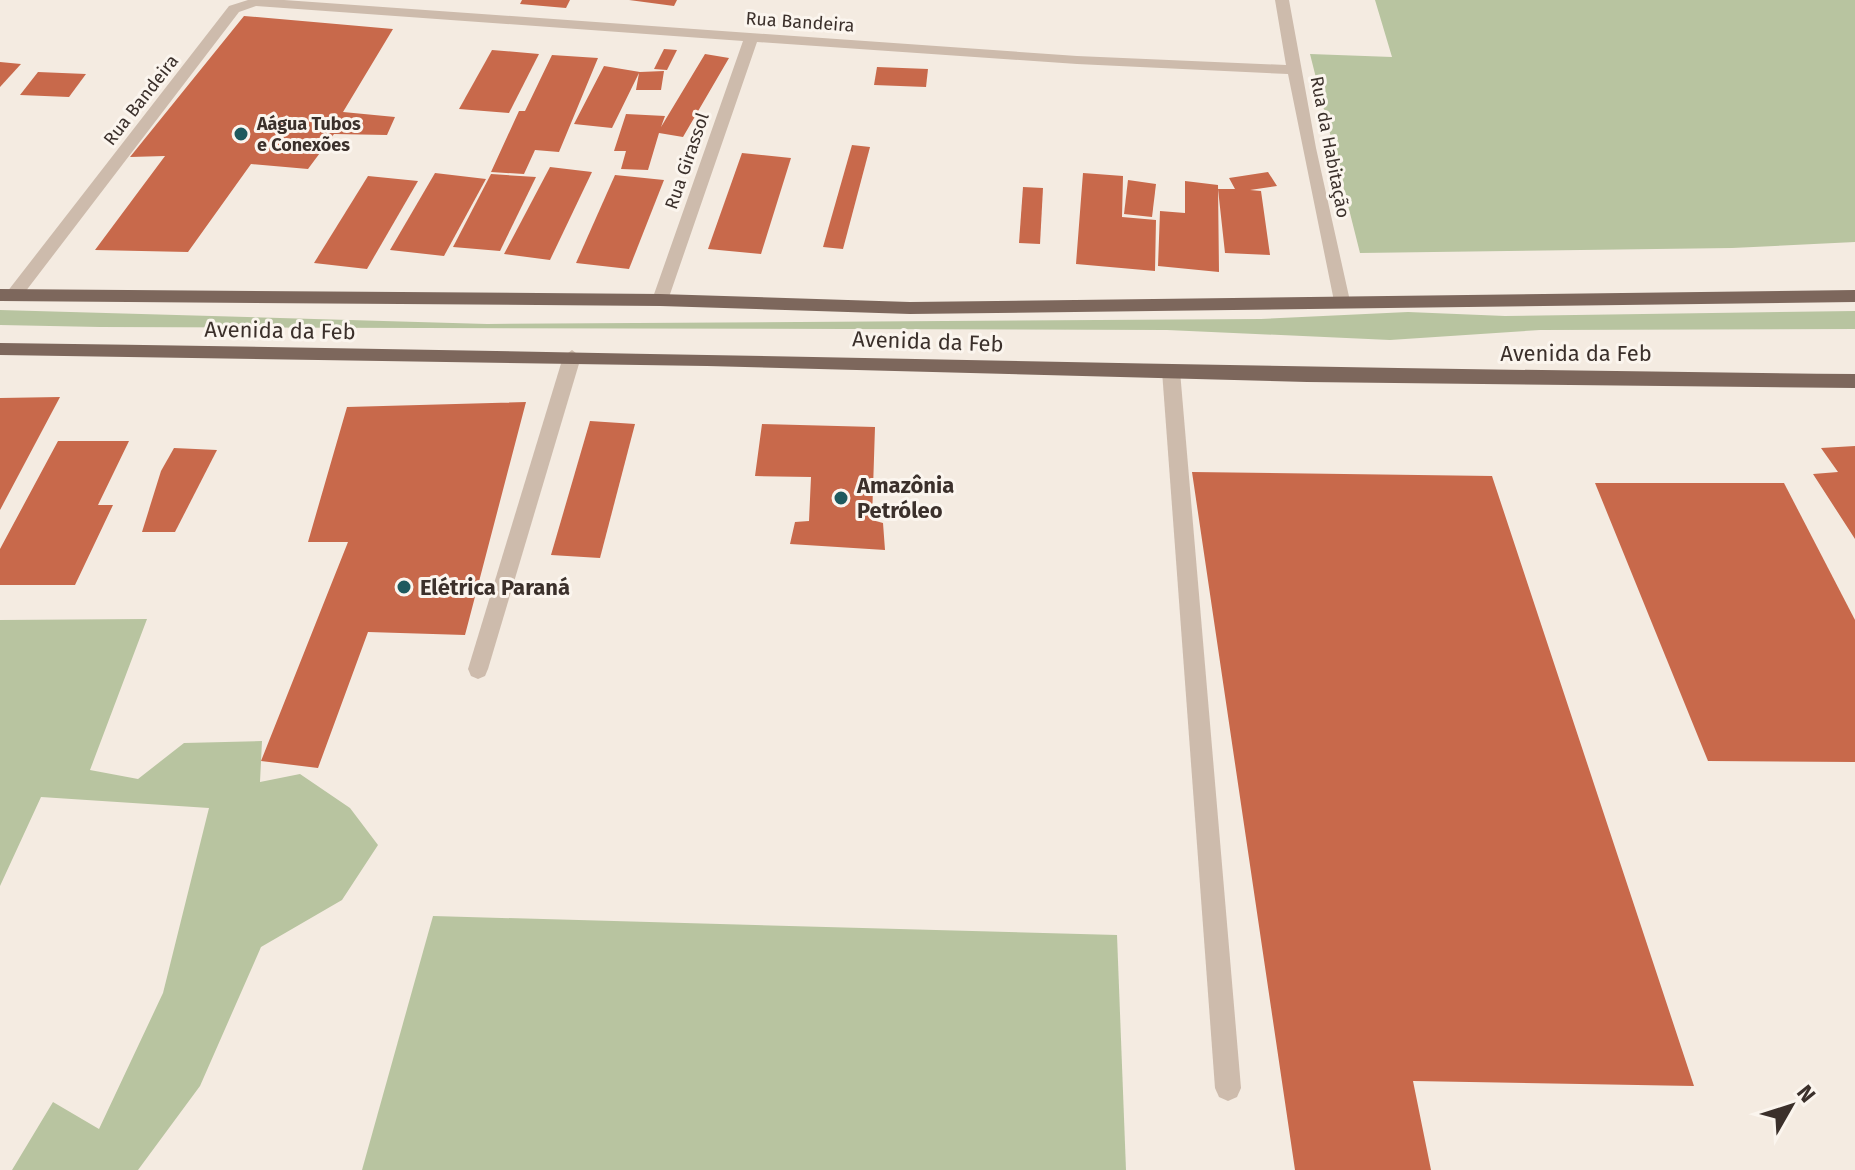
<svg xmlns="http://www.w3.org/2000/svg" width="1855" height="1170" font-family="'Fira Sans',sans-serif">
  <rect width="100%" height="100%" fill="#f4ebe1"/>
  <!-- green -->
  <g fill="#b8c4a0">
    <path d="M1375,0H1855V242L1732,248L1360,253L1310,54L1392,57Z"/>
    <path d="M0,310L487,324L1261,319L1408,312L1505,316L1855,311V329L1540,330L1390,340L1167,330L100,327L0,325Z"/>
    <path d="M147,619L90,770L138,779L184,743L262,741L260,782L300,774L350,808L378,845L342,900L261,947L200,1086L138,1170H12L53,1102L99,1129L163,993L209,808L41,797L0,886V620Z"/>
    <path d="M433,916L1117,935L1126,1170H362Z"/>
  </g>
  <!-- building -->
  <g fill="#c8694b">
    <path d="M522,0H570L566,8L520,4Z"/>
    <path d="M629,0H677L674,6Z"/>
    <path d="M244,16L393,29L343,112L395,117L387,135L334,134L308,169L251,164L188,252L95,250L165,156L130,157Z"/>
    <path d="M664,49L677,50L667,70L654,69Z"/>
    <path d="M492,50L539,54L509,113L459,109Z"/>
    <path d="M705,54L729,58L683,137L659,133L648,170L621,169L626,151H614L626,114L665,116L661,127Z"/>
    <path d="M552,55L598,58L559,152L535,150L524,174L491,172L519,111H525Z"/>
    <path d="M0,62L21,64L0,87Z"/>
    <path d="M604,66L640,72L664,71L661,90H636L639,73L612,128L574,124Z"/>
    <path d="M877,67L928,69L926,87L874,85Z"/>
    <path d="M38,72L86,74L69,97L20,95Z"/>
    <path d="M852,145L870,147L843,249L823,247Z"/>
    <path d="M742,153L791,158L761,254L708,249Z"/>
    <path d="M550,167L592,172L550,260L504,254Z"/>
    <path d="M1268,172L1277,186L1250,190L1261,191L1270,255L1225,253L1218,189H1235L1229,178Z"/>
    <path d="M435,173L486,179L444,256L390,250Z"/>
    <path d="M1083,173L1123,176L1122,217L1156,220L1155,271L1076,264Z"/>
    <path d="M491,174L536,177L500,251L453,247Z"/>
    <path d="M615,175L664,180L629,269L576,263Z"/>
    <path d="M368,176L418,181L367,269L314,263Z"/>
    <path d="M1128,180L1156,184L1152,217L1124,214Z"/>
    <path d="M1185,181L1218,185L1219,272L1158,266L1160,211L1185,213Z"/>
    <path d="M1023,187L1043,188L1040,244L1019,243Z"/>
    <path d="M60,397L0,510V398Z"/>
    <path d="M526,402L465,635L368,632L318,768L261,761L348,542H308L347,407Z"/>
    <path d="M590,421L635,424L600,558L551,555Z"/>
    <path d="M762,424L875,427L872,520L883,523L885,550L790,544L795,522L809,521L811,477L755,476Z"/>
    <path d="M58,441H129L98,505H113L75,585H0V549Z"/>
    <path d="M1855,446V539L1813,474L1838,472L1821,448Z"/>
    <path d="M174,448L217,450L175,532H142L161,471Z"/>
    <path d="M1192,472L1492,476L1694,1086L1413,1081L1431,1170H1295Z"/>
    <path d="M1595,483H1784L1855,620V762L1708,761Z"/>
  </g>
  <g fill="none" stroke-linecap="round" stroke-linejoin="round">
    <!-- minor -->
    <g fill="#cdbbac" fill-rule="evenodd">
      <path d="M248,0H284L1077,56L1286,65L1275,0H1289L1316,148L1350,301L1342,307L1334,301L1288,74L1077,64L757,42L668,300L660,306L652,300L743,41L256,6L239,12L19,300H7L5,296L7,292L229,6Z"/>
      <path d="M572,350L581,357L488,669L485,676L478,679L471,676L468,669L563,357Z"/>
      <path d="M1171,364L1180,371L1241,1088L1237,1097L1228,1101L1219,1097L1215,1088L1162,371Z"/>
    </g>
    <!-- major -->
    <g fill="#7d675c" fill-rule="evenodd">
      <path d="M0,289L660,294L910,302L1855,290V302L910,314L660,306L0,301Z"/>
      <path d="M0,343C618,351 1237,368 1855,374V388L1307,382L707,366L0,355Z"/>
    </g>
  </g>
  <!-- markers -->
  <g fill="#1f5a5e" stroke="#fbf5ee" stroke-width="3">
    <circle cx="241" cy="134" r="8"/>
    <circle cx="841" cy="498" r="8"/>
    <circle cx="404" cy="587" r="8"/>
  </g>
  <g text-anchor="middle" stroke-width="6" stroke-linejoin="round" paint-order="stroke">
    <!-- far-street labels -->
    <g font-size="18" fill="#3b302b" stroke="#fbf5ee">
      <text transform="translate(800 22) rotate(4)" y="6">Rua Bandeira</text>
      <text transform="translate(141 100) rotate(-52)" y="6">Rua Bandeira</text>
      <text transform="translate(1330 147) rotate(79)" y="6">Rua da Habitação</text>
      <text transform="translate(687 161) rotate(-71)" y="6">Rua Girassol</text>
    </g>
    <!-- far-poi labels -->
    <g font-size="18" font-weight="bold" fill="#3b302b" stroke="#fbf5ee" text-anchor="start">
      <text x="257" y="130">Aágua Tubos<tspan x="257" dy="21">e Conexões</tspan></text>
    </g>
    <!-- street labels -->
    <g font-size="22" fill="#3b302b" stroke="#fbf5ee">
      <text transform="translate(280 330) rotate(1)" y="8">Avenida da Feb</text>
      <text transform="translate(928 341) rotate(2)" y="8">Avenida da Feb</text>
      <text x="1576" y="361">Avenida da Feb</text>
    </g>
    <!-- poi labels -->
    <g font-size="22" font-weight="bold" fill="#3b302b" stroke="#fbf5ee" text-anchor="start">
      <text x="857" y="493">Amazônia<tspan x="857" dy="25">Petróleo</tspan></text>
      <text x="420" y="595">Elétrica Paraná</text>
    </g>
  </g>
  <!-- north arrow -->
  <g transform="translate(1791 1106) rotate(51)" stroke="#fbf5ee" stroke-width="6" paint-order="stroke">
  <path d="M0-6L14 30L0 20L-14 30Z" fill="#3b302b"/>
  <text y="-12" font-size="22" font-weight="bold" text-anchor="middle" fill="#3b302b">N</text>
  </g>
</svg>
